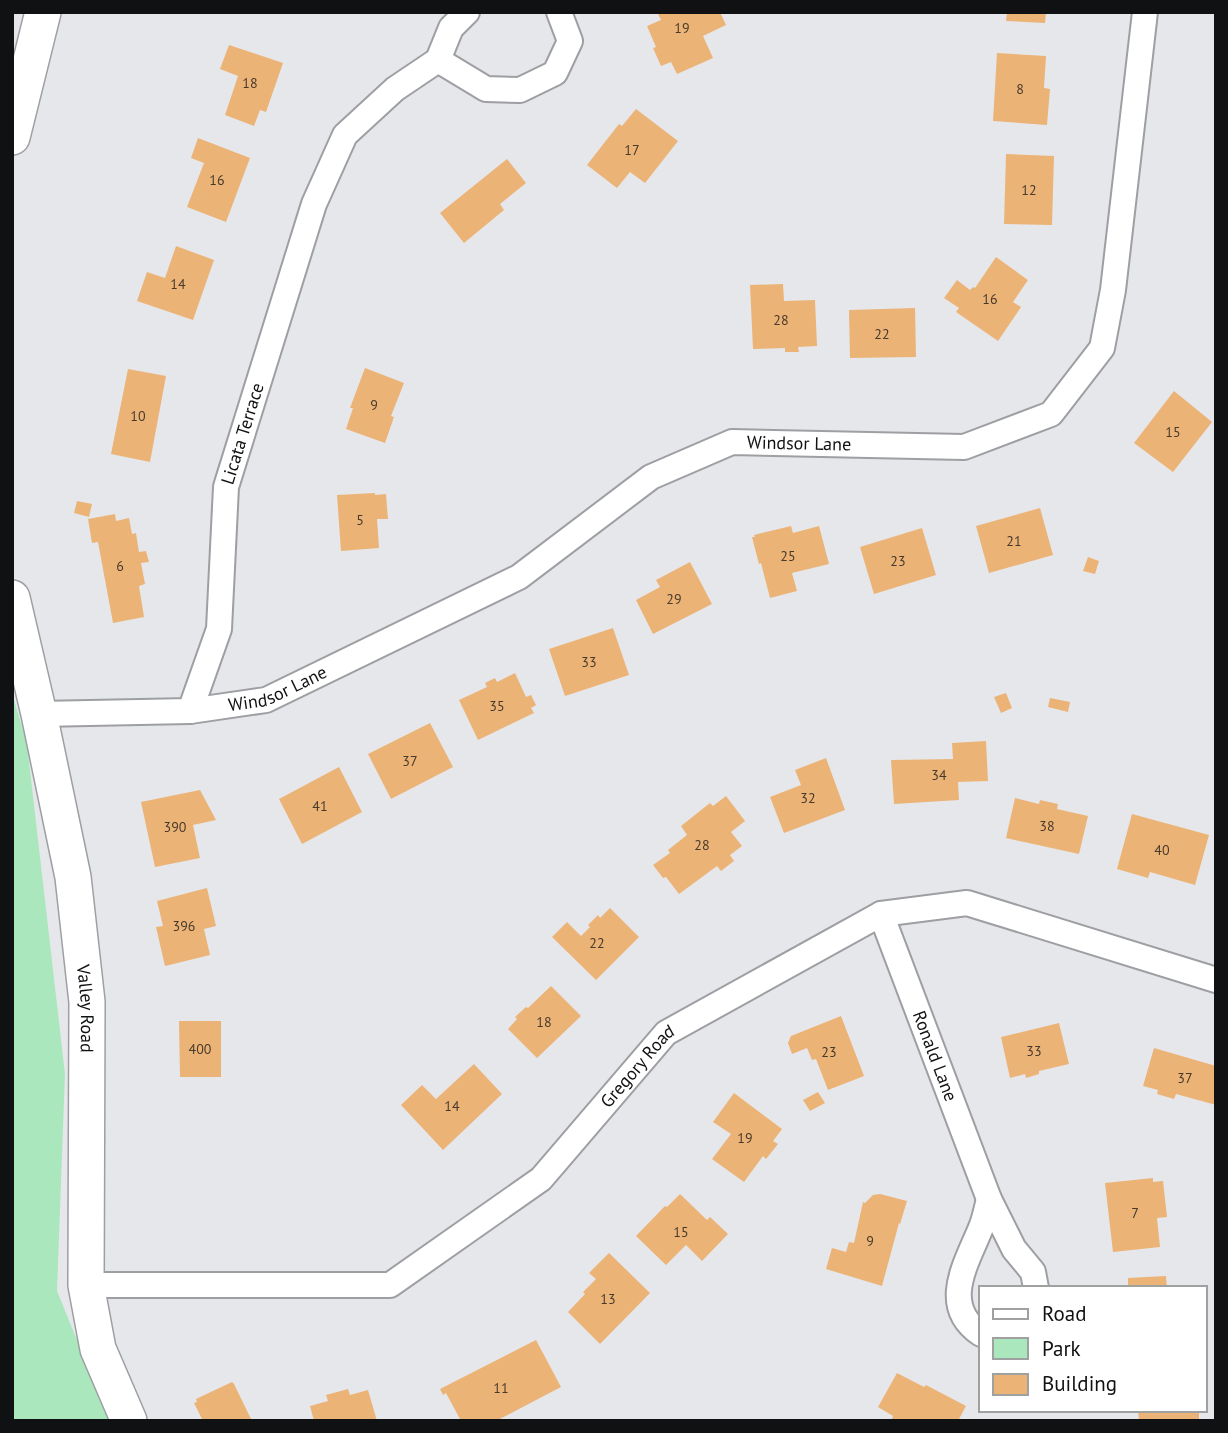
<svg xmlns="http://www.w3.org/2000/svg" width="1228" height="1433" font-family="'PT Sans',sans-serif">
  <rect width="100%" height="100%" fill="#e6e7eb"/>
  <!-- green -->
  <path fill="#abe7bd" d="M12,693L27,744L65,1074L57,1291L110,1421H12Z"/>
  <!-- building -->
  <g fill="#ecb377">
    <path d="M657,12H720L726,25L703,36L713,58L677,74L671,62L661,66L653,48L656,47L647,26L661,20Z"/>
    <path d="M1007,12H1046L1045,23L1006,21Z"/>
    <path d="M229,45L283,63L266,112L260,110L254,126L225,115L238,76L220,69Z"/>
    <path d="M997,53L1046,56L1044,88L1050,89L1047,125L993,121Z"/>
    <path d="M636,109L678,141L645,183L630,172L617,188L587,165L619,124L622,126Z"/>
    <path d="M198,138L250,158L226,222L187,207L204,163L191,158Z"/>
    <path d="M1006,154L1054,156L1052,225L1004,224Z"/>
    <path d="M507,159L526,183L500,204L504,210L464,243L440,213Z"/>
    <path d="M176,246L214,260L193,320L137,301L147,272L165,278Z"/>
    <path d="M996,257L1028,280L1013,302L1021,307L998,341L956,312L959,308L944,298L957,280L970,290L973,287L975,288Z"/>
    <path d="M783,284L784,301L815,300L817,346L798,347L799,352H785V348L753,349L750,285Z"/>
    <path d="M915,308L916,357L850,358L849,310Z"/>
    <path d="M365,368L404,383L391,416L394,417L385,443L346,429L353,408H350Z"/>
    <path d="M128,369L166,376L150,462L111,454Z"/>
    <path d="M1174,391L1212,422L1173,472L1134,443Z"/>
    <path d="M375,493V495L386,494L388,519H377L379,548L341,551L337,495Z"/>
    <path d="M77,501L92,504L89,517L74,513Z"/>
    <path d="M1040,508L1053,555L989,573L976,526Z"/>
    <path d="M115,514L116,521L129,518L132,534L136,533L139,552L146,551L149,562L141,563L145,584L139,586L144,617L113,623L98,542L92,543L88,519Z"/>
    <path d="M791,526L793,533L819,526L829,564L792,573L797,591L770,598L761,563L759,564L752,537H755L754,535Z"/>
    <path d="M922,528L936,575L874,594L860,547Z"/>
    <path d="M1088,557L1099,561L1095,574L1083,571Z"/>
    <path d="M690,562L712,604L653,634L636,600L660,587L656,580Z"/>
    <path d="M613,628L629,675L565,696L549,649Z"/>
    <path d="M515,673L526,697L531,695L536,705L531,708L534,713L478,740L459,700L487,687L485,683L495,678L497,682Z"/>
    <path d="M1006,693L1012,708L1001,713L994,697Z"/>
    <path d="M1050,698L1070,702L1068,712L1048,707Z"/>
    <path d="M430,723L453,767L391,799L368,754Z"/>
    <path d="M986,741L988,781L958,782L959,800L894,804L891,760L953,759L952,743Z"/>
    <path d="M826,758L845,810L784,833L770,797L801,785L795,770Z"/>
    <path d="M339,767L362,812L302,844L279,799Z"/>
    <path d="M200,790L216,820L193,825L200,858L155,867L141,802Z"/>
    <path d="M726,796L745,821L731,832L742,846L730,855L734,861L721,871L717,866L679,894L666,877L663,878L653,865L670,853L668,850L687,835L681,826L710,803L713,806Z"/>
    <path d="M1015,798L1039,804L1040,800L1058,804L1057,809L1088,816L1079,854L1006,838Z"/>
    <path d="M1132,814L1209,835L1195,885L1150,872L1148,878L1117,869Z"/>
    <path d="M207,888L216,926L204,929L210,955L165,966L156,927L163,926L157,901Z"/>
    <path d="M610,908L639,937L596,980L552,937L567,922L581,936L590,927L588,925L598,915L600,918Z"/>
    <path d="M551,986L581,1016L537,1058L508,1029L517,1019L515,1017L526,1007L528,1008Z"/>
    <path d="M841,1016L864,1076L828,1090L816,1059L812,1060L807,1048L792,1054L788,1043L791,1036Z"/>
    <path d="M179,1021H221V1077H180Z"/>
    <path d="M1059,1023L1069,1064L1039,1071V1074L1026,1078L1025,1074L1010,1078L1001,1037Z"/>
    <path d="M1154,1048L1216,1066V1105L1176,1094L1174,1099L1157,1094L1158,1090L1143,1086Z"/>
    <path d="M474,1064L502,1094L443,1150L401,1105L422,1085L436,1099Z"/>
    <path d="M818,1092L825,1103L810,1111L803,1100Z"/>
    <path d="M734,1093L782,1129L773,1141L778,1144L766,1159L763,1156L744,1182L712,1159L731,1134L713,1122Z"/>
    <path d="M1153,1178V1182L1163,1181L1167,1217L1157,1218L1160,1247L1113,1252L1105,1183Z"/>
    <path d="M680,1194L707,1220L710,1217L728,1234L702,1261L686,1245L666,1265L636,1236L665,1206L667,1207Z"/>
    <path d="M880,1194L907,1201L900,1224L899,1223L882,1286L826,1269L832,1248L846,1252L849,1242L854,1243L863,1202L865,1203L873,1195Z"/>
    <path d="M609,1253L650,1293L600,1344L568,1312L585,1294L583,1292L596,1279L589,1273Z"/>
    <path d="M1166,1276L1167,1288H1128V1278Z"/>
    <path d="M536,1340L561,1387L496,1421H461L446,1393L443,1395L440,1389Z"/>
    <path d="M897,1373L924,1387L926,1385L966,1406L958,1421H891L893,1416L878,1407Z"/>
    <path d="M232,1382L234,1384L252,1421H203L194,1403L197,1402L196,1399Z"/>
    <path d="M348,1389L350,1395L368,1390L377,1421H314L310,1406L328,1401L326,1395Z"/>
    <path d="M1138,1410H1199V1421H1139Z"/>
  </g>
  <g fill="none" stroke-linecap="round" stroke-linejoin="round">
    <!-- street casing -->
    <g stroke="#9e9fa2" stroke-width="28">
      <g id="street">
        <path d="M438,60L486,89L520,90L555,73L570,41L559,12"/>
        <path id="s1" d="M190,711L266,700L519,577L651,477L732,442L964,447L1051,414L1102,348L1113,290L1145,12"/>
        <path id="s2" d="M39,714L190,711L219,629L226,487L314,204L345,135L395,89L438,60L451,28L467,12"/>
        <path id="s3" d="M881,914L989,1199L1014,1249L1033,1272L1036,1288"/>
        <path id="s4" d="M86,1285H390L541,1179L666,1033L881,914L967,903L1216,980"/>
        <path d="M981,1334C938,1305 968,1261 982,1225C985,1217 987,1207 989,1199"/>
      </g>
    </g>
    <!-- secondary casing -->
    <g stroke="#9e9fa2" stroke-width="38">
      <g id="secondary">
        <path d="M12,137L43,12"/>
        <path id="s5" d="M12,598L39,714L73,877L87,1002L86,1285L98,1349L129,1421"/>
      </g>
    </g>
    <!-- street -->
    <use href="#street" stroke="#fff" stroke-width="24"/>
    <!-- secondary -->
    <use href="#secondary" stroke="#fff" stroke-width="35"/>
  </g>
  <g text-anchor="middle" stroke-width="6" stroke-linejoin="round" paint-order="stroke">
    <!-- number labels -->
    <g font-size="14" fill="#473a2b">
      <text x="682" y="33">19</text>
      <text x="250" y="88">18</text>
      <text x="1020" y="94">8</text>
      <text x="632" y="155">17</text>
      <text x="217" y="185">16</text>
      <text x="1029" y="195">12</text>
      <text x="178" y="289">14</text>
      <text x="990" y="304">16</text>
      <text x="781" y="325">28</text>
      <text x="882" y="339">22</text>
      <text x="374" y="410">9</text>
      <text x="138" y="421">10</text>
      <text x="1173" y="437">15</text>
      <text x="360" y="525">5</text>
      <text x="1014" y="546">21</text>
      <text x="788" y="561">25</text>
      <text x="898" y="566">23</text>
      <text x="120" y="571">6</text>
      <text x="674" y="604">29</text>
      <text x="589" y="667">33</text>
      <text x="497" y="711">35</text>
      <text x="410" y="766">37</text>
      <text x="939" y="780">34</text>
      <text x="808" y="803">32</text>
      <text x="320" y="811">41</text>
      <text x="1047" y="831">38</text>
      <text x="175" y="832">390</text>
      <text x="702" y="850">28</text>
      <text x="1162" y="855">40</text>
      <text x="184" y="931">396</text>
      <text x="597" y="948">22</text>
      <text x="544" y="1027">18</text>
      <text x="200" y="1054">400</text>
      <text x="1034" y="1056">33</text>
      <text x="829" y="1057">23</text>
      <text x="1185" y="1083">37</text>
      <text x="452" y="1111">14</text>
      <text x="745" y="1143">19</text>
      <text x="1135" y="1218">7</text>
      <text x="681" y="1237">15</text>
      <text x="870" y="1246">9</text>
      <text x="608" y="1304">13</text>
      <text x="501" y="1393">11</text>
    </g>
    <!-- street labels -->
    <g font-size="18" fill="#101112" stroke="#fff">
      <text dy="6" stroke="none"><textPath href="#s2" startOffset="436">Licata Terrace</textPath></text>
      <text dy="6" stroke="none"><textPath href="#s1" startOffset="679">Windsor Lane</textPath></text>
      <text dy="6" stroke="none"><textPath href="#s1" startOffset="91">Windsor Lane</textPath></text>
      <text dy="6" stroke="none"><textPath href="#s5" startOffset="418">Valley Road</textPath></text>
      <text dy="6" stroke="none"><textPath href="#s3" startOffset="152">Ronald Lane</textPath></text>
      <text dy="6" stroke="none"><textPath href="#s4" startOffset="637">Gregory Road</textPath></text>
    </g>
  </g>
  <!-- border -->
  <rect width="1228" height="1433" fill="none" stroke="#101112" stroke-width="28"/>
  <!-- legend -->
  <rect x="979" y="1286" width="228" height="126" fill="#ffffff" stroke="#9fa0a0" stroke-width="2"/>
  <rect x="993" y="1309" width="35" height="10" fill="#ffffff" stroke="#9fa0a0" stroke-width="2"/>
  <text x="1042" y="1321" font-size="21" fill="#101112">Road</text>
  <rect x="993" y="1338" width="35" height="21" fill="#abe7bd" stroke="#9fa0a0" stroke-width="2"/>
  <text x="1042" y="1356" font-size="21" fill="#101112">Park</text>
  <rect x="993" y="1374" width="35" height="21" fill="#ecb377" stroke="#9fa0a0" stroke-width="2"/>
  <text x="1042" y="1391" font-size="21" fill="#101112">Building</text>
</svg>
